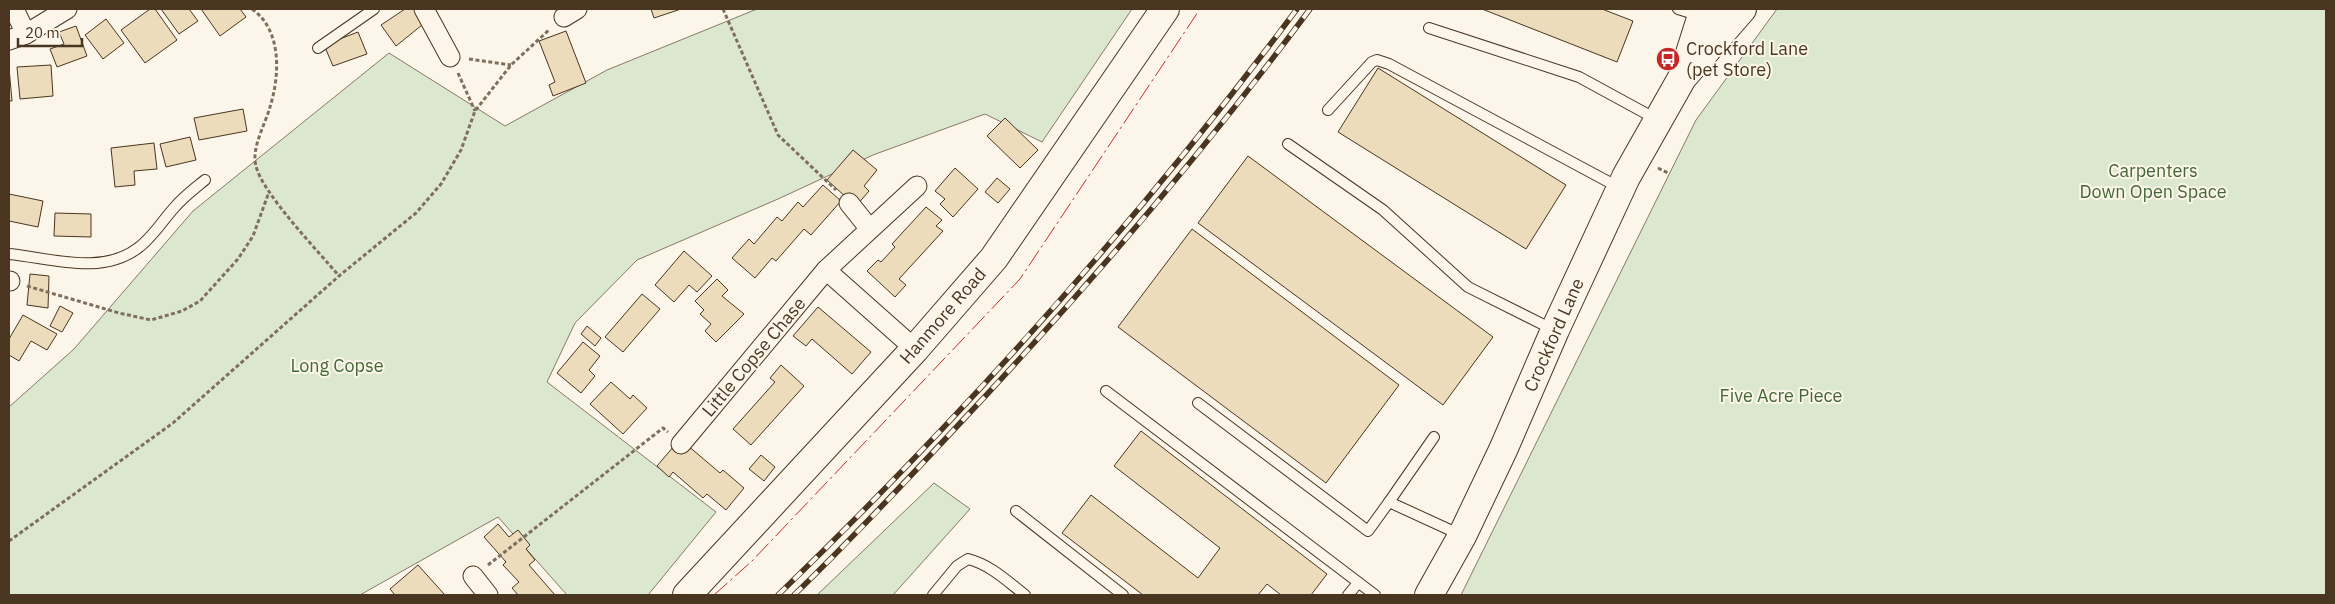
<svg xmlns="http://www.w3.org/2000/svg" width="2335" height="604" font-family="'IBM Plex Sans',sans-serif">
  <rect width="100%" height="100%" fill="#fbf6e9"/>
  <!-- green -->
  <g fill="#dce7d0" stroke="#887966">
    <path d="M757,9H1132L1042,142L985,114L873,155L778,199L637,260L575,323L547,382L716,512L648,595H567L498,517L360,595H9V407L74,349L193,211L389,53L505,126L607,70Z"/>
    <path d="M1777,9H2326V595H1461L1696,120Z"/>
    <path d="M934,483L970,509L893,595H817Z"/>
  </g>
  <!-- building -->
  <g fill="#ecdcbc" stroke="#4a3520">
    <path d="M150,9H155L177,40L145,63L121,30Z"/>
    <path d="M161,9H189L198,21L179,34Z"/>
    <path d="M201,9H240L246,17L220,36Z"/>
    <path d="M405,9H419L427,21L396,46L381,25Z"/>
    <path d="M651,9H681L654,18Z"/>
    <path d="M1482,9H1602L1633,21L1617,62Z"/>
    <path d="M106,19L124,43L103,59L85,35Z"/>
    <path d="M76,26L87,56L57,67L50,49L64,44L59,32Z"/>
    <path d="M566,31L586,83L553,96L549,85L555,82L539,41Z"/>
    <path d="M358,32L367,54L333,66L324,45Z"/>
    <path d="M51,65L53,96L20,99L17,67Z"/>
    <path d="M9,68L12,101H9Z"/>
    <path d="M1378,68L1566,185L1526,249L1338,132Z"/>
    <path d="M243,109L247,131L199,140L194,118Z"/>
    <path d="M1005,118L1038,150L1020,168L987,136Z"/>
    <path d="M190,137L196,160L166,167L160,144Z"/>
    <path d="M154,143L157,169L134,171L135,185L115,187L111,148Z"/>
    <path d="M853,150L877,170L864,186L869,191L856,206L827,180Z"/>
    <path d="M1248,156L1493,337L1443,405L1198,223Z"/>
    <path d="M955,168L978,189L953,217L940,204L945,199L935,191Z"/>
    <path d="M997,178L1010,189L998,203L985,192Z"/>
    <path d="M823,185L841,201L811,235L804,229L776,261L772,258L755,278L732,258L749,239L754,244L777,217L782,221L798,202L803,207Z"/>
    <path d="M9,194L43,201L38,227L9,221Z"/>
    <path d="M926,207L942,220L936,226L943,231L899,279L906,285L895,297L867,271L878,260L881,262L895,247L892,244Z"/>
    <path d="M55,213L91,214V237L54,236Z"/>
    <path d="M1192,229L1399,385L1326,483L1118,327Z"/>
    <path d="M684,251L712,276L697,292L689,285L674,302L655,285Z"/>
    <path d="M30,274L49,276L48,308L27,305Z"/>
    <path d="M717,279L728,290L722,296L744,314L716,342L705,331L711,324L700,314L704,310L695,301Z"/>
    <path d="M642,294L660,309L623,352L605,337Z"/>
    <path d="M60,306L73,313L62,332L50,326Z"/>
    <path d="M818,307L871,352L852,374L812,339L806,346L793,336Z"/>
    <path d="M23,315L57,334L47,350L31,341L19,361L9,355V339Z"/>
    <path d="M587,326L601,338L595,346L581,334Z"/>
    <path d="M583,342L600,356L589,370L595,376L581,393L557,373Z"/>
    <path d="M781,365L804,386L751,445L733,429L775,382L770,378Z"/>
    <path d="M611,382L630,399L633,395L647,408L623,434L590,404Z"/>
    <path d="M1141,431L1327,574L1311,595H1281L1267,584L1258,595H1143L1062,533L1091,495L1198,578L1220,548L1114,466Z"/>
    <path d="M680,439L720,473L723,470L744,488L726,510L707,494L703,498L673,472L669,477L657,466Z"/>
    <path d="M761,455L775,467L764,481L749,469Z"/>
    <path d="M498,524L509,537L518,530L530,545L526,549L535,560L529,565L555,595H518L512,588L519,582L503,565L506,562L484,537Z"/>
    <path d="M418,565L445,595H395L390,589Z"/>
  </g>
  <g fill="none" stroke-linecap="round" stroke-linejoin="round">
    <!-- lane casing -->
    <g stroke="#4a3520" stroke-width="12">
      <g id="lane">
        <path d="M1678,9L1691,13L1731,15"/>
        <path d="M1429,28L1579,77L1658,120"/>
        <path d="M318,48L374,9"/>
        <path d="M1328,110L1372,62L1377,60L1389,64L1620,188"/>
        <path d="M1288,144L1383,210L1468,287L1554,330"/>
        <path d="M9,254C51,258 101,276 138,248C152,238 163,220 174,208C183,197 194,189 205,180"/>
        <path d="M1106,391L1375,595"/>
        <path d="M1198,403L1368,531L1389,502L1461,535"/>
        <path d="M1389,502L1434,437"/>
        <path d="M1016,511L1123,595"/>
        <path d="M933,595L957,566L968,559C991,565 1007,581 1025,595"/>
        <path d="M1348,595L1358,583"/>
      </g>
    </g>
    <!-- street casing -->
    <g stroke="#4a3520" stroke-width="21">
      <g id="street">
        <path d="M14,9L26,34"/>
        <path d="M424,9L450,57"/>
        <path d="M564,17L577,9"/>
        <path d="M9,40L26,34L67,9"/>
        <path d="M849,203L869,228"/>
        <path d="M826,270L915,349"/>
        <path d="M9,281H10"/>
        <path d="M681,444L826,270L917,186"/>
        <path d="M473,576L488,595"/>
      </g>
    </g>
    <!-- secondary casing -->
    <g stroke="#4a3520" stroke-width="30">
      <g id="secondary">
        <path d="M1685,69L1704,9"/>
        <path d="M687,595L915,349L994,258L1165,9"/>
        <path d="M1429,595L1462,536L1503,450L1555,330L1626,177L1682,78L1742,9"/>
      </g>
    </g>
    <!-- path -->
    <g stroke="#7f6f5c" stroke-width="3" stroke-dasharray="4 2.5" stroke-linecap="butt">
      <path d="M252,9C282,30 280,75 270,107C265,125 251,148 256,166C262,193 319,252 339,276"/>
      <path d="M723,9L778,135L836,190"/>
      <path d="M469,59L511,65"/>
      <path d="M458,73L475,111"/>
      <path d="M1658,168L1668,173"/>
      <path d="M27,286L119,313L151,320L182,311L200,301L238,259L253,236L269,192"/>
      <path d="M9,541L173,423L339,276L416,213L441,184L461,150L475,111L511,65L550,29"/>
      <path d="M488,565L663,428L668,432"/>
    </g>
    <!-- lane -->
    <use href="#lane" stroke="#fbf6e9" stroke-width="10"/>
    <!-- street -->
    <use href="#street" stroke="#fbf6e9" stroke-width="19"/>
    <!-- secondary -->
    <use href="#secondary" stroke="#fbf6e9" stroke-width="28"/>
    <!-- rail casing -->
    <g stroke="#4a3520" stroke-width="5.5">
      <g id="rail">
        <path d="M778,595C963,416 1143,215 1297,9"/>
        <path d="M794,595C852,539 908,479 963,420C1086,289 1203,153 1310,9"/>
      </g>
    </g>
    <!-- rail -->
    <use href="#rail" stroke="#fbf6e9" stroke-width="4" stroke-dasharray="11" stroke-linecap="butt"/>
    <!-- power -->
    <path stroke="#c62828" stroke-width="1" stroke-dasharray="18 4 2.5 4" stroke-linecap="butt" d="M714,595L752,561L1020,279L1200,9"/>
  </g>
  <!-- icons -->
  <defs>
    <g id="bus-disc" transform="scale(1.25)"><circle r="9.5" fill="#c62828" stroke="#fbf6e9"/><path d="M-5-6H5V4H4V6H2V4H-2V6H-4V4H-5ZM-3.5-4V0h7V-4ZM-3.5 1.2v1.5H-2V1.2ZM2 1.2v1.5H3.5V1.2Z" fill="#fff"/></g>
  </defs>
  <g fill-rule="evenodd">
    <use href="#bus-disc" x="1668" y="59"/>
  </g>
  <g text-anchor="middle" stroke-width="4" stroke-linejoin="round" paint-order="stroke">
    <!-- poi labels -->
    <g font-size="18" fill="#4a3520" stroke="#fbf6e9" text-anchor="start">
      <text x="1686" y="55">Crockford Lane<tspan x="1686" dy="21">(pet Store)</tspan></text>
    </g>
    <!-- park labels -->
    <g font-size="18" fill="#436837" stroke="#fbf6e9">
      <text x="2153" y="177">Carpenters<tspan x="2153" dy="21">Down Open Space</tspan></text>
      <text x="337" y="372">Long Copse</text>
      <text x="1781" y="402">Five Acre Piece</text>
    </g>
    <!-- street labels -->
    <g font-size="18" fill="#4a3520" stroke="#fbf6e9">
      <text transform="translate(943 316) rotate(-49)" y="6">Hanmore Road</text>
      <text transform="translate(1554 335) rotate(-66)" y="6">Crockford Lane</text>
      <text transform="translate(754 357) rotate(-50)" y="6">Little Copse Chase</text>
    </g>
  </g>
  <!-- border -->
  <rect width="2335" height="604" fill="none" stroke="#4a3520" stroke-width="20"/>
  <!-- scale -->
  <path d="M18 38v8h64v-8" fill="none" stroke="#4a3520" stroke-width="2.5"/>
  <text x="25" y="38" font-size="15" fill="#4a3520" stroke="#fbf6e9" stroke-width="4" paint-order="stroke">20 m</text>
</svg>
